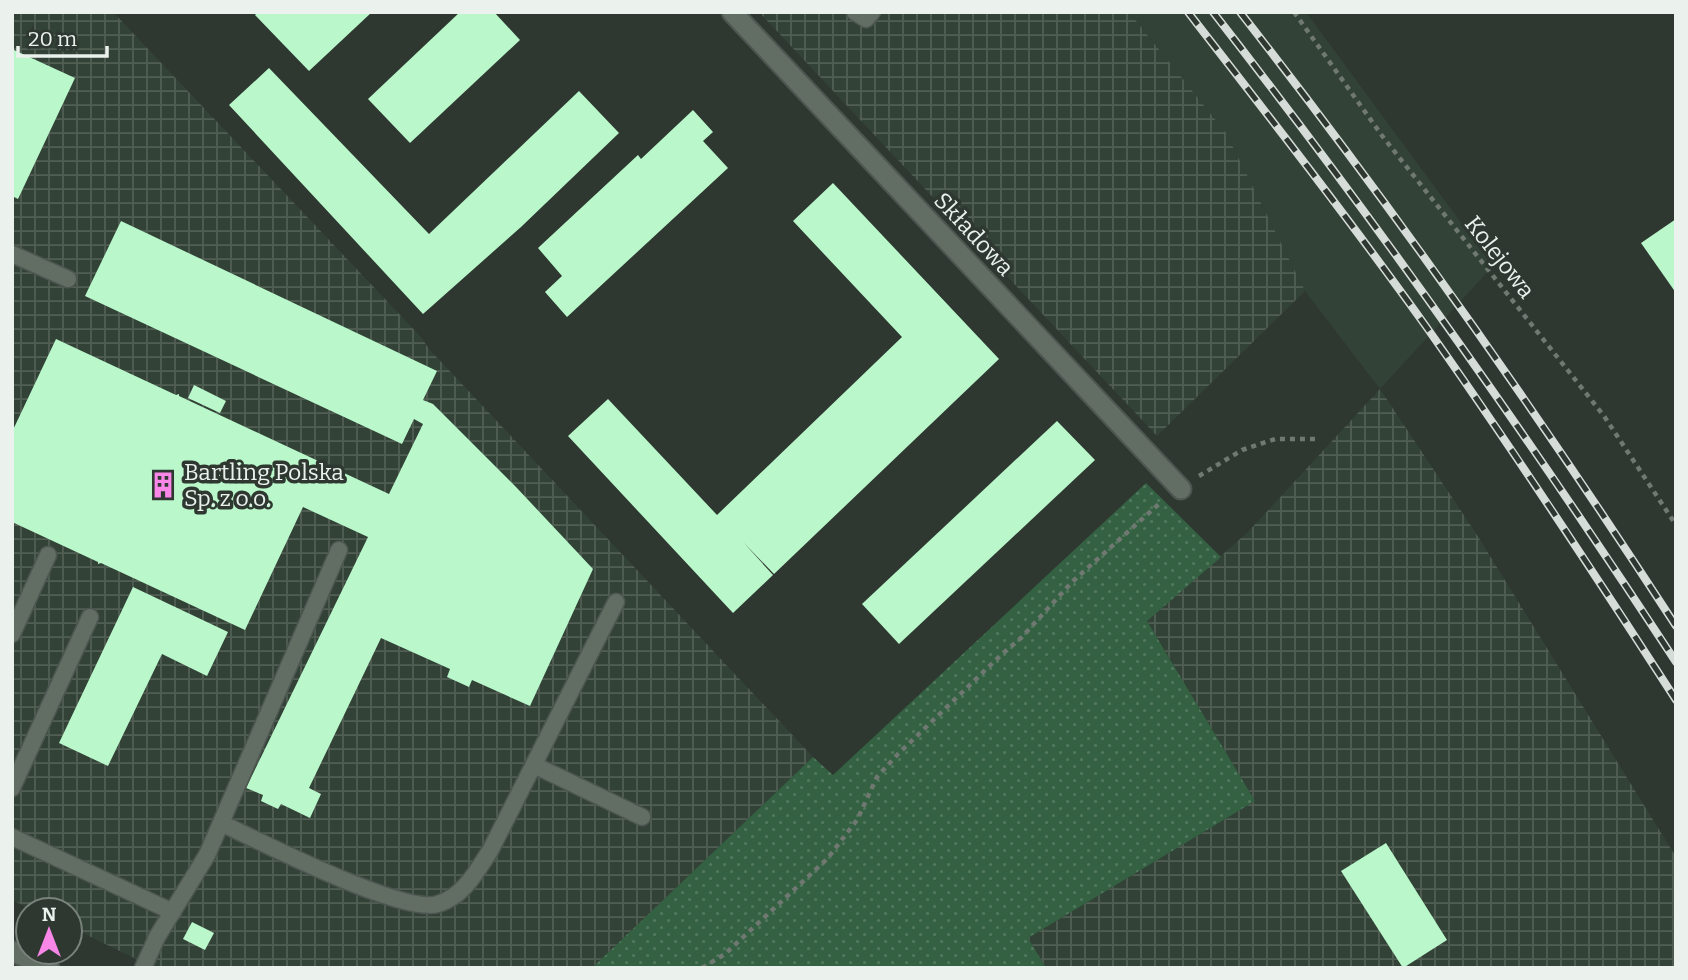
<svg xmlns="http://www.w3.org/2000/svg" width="1688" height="980" font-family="Bitter,serif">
  <defs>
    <pattern id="industrial-grid" width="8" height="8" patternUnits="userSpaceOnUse" patternTransform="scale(1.75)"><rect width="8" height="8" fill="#324237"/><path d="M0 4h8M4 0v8" fill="none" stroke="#505e54"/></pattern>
    <pattern id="grass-dots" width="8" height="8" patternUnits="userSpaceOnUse" patternTransform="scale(1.75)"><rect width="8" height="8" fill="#336142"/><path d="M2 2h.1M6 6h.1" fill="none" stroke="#51785d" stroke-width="1.8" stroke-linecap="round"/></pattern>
  </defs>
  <rect width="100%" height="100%" fill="#2e3831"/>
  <!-- built -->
  <path fill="#324237" d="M1129,12H1306L1493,266L1380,389L1305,291L1226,133Z"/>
  <!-- industrial -->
  <g fill="url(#industrial-grid)">
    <path d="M12,12H113L421,337L429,349L813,757L592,968H155L70,927V910H33L12,900Z"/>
    <path d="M759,12H1129L1226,133L1305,291L1157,436Z"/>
    <path d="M1380,389L1477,535L1676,857V968H1046L1028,938L1255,801L1147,621L1248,532Z"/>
  </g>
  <!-- grass -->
  <path fill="url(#grass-dots)" d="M1146,483L1221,557L1147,621L1255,801L1028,938L1046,968H592L813,757L833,775Z"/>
  <!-- building -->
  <g fill="#baf8cb">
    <path d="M258,12H372L309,71L255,15Z"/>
    <path d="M460,12H494L520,40L410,143L368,99Z"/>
    <path d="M14,50L75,78L18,199L12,196Z"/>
    <path d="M269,68L429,234L579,91L619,133L521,227L423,314L229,105Z"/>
    <path d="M693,110L713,132L703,141L728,168L567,317L545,292L562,276L538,248L638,155L641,159Z"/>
    <path d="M833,183L999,359L774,574L743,542L773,575L733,613L568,436L608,399L717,515L902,337L793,221Z"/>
    <path d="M1676,219V293L1641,243Z"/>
    <path d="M121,221L437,371L423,400L433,404L516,487L593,569L530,706L472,680L469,687L447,677L450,669L381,638L309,788L321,794L310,818L281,804L278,809L261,801L263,795L246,788L368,537L303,507L245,630L101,563L98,564V562L12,522V432L56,339L176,395L179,394V396L389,494L423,424L414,419L402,444L85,296Z"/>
    <path d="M194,385L226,401L220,413L188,398Z"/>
    <path d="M1057,421L1095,460L899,644L862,604Z"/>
    <path d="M133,587L228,632L207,676L162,654L108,766L59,743Z"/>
    <path d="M1386,843L1447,940L1403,968L1341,871Z"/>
    <path d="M192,922L214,933L205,950L183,939Z"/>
  </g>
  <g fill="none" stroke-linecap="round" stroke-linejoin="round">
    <!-- service casing -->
    <g stroke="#4d5650" stroke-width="19">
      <g id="service">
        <path d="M855,12L866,19L872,12"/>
        <path d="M12,254L68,279"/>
        <path d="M12,634L48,555"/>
        <path d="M534,765L642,817"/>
        <path d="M12,788L90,617"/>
        <path d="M221,823C259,841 403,915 438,904C464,896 476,872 490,851L616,602"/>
        <path d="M12,837L173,912"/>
        <path d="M143,968L157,937L207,855L339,550"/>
      </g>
    </g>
    <!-- minor casing -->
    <g stroke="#4d5650" stroke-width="23">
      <g id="minor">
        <path d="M732,12L1181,489"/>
        <path d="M12,951L49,968"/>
      </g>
    </g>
    <!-- path -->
    <g stroke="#707872" stroke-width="4.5" stroke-dasharray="5 5" stroke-linecap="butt">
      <path d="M1294,12L1383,137L1604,416L1676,525"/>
      <path d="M1199,476L1242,450L1275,439H1316"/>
      <path d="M702,968L725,954L827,859L857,820L877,777L898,754L1001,655L1021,638L1072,582L1160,503"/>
    </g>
    <!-- service -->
    <use href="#service" stroke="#626d64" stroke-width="16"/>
    <!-- minor -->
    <use href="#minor" stroke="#626d64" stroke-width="19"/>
    <!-- rail casing -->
    <g stroke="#d6dcd7" stroke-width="8">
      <g id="rail">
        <path d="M1188,12C1268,115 1349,219 1425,325C1512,448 1594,573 1676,700"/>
        <path d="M1213,12C1377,222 1530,439 1676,662"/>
        <path d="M1240,12C1395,210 1539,415 1676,626"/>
      </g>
    </g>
    <!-- rail -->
    <use href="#rail" stroke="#2e3831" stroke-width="5" stroke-dasharray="16" stroke-linecap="butt"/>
  </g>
  <!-- icons -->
  <defs>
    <g id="building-bare" transform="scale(2.1)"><path d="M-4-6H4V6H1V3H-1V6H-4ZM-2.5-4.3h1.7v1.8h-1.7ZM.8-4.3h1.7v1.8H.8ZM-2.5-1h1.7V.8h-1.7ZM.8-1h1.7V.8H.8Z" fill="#f987e8" stroke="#2e3831" stroke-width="2.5" paint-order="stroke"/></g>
  </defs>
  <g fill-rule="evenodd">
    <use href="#building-bare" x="163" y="485"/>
  </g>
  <g text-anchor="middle" stroke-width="7" stroke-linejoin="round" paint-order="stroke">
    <!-- street labels -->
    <g font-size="23" fill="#ebf1ec" stroke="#2e3831">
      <text transform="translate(974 234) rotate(47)" y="8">Składowa</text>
      <text transform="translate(1500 257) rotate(52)" y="8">Kolejowa</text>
    </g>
    <!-- poi labels -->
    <g font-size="23" fill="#ebf1ec" stroke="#2e3831" text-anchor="start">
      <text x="184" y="480">Bartling Polska<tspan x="184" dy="26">Sp. z o.o.</tspan></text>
    </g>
  </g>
  <!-- border -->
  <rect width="1688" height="980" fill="none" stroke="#ebf1ec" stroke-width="28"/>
  <!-- north arrow -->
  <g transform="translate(49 931)"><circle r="33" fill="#2e3831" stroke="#7a827c" stroke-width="2"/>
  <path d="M0-5L12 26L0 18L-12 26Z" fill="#f987e8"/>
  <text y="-10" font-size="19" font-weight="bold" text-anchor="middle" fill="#ebf1ec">N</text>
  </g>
  <!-- scale -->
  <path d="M18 46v10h89v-10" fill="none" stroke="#ebf1ec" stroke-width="3.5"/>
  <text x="28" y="46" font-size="21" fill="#ebf1ec" stroke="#2e3831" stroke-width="5" paint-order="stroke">20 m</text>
</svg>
